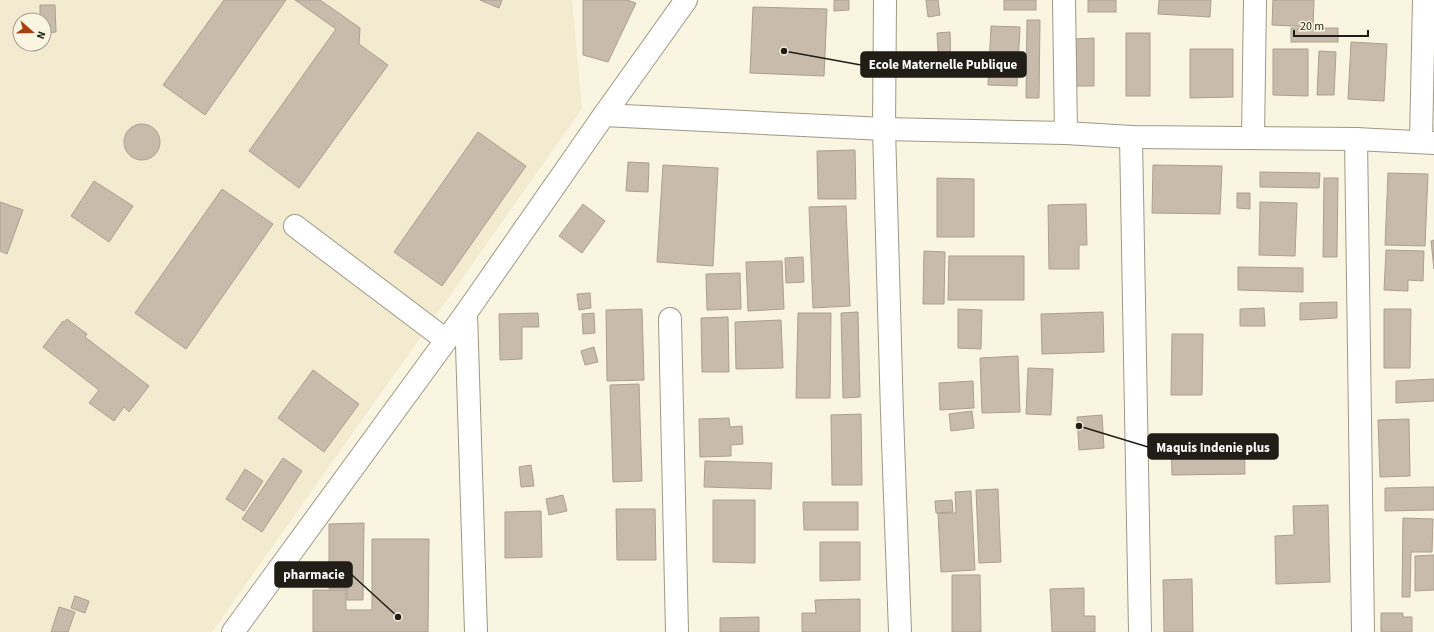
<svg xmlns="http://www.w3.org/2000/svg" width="1434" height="632" font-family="'Source Sans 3',sans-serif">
  <rect width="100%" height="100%" fill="#faf5e1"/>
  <!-- built -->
  <path fill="#f2ebd0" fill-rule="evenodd" d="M0,0H572L582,109L212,632H0ZM20,20H44V44H20Z"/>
  <!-- building -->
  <g fill="#c9bbac" stroke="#ac9f90">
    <path d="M224,0H286L205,115L163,85Z"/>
    <path d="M295,0H320L360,28L359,44L388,65L299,188L249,151L336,29Z"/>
    <path d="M480,0H502L499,8Z"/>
    <path d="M583,0H627L636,3L608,62L583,55Z"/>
    <path d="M834,0H849V10L834,11Z"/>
    <path d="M926,0H938L940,15L928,17Z"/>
    <rect x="1004" y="0" width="32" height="10"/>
    <rect x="1088" y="0" width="28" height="12"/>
    <path d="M1159,0H1211L1210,17L1158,14Z"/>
    <path d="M1273,0H1314L1313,27L1272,25Z"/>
    <path d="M40,5H55L56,32L44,33V20H40Z"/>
    <path d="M753,7L827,9L824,76L750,73Z"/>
    <path d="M1027,20H1040L1039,98H1026Z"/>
    <path d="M991,26L1020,27L1017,86L988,85Z"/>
    <rect x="1291" y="28" width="47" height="14"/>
    <path d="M950,32L951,67L939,68L937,33Z"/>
    <rect x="1126" y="33" width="24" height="63"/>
    <path d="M1094,38V86H1075V39Z"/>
    <path d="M1351,42L1387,44L1384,101L1348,99Z"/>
    <path d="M1190,49H1233V97L1190,98Z"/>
    <path d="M1273,49H1308V96L1273,95Z"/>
    <path d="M1319,51L1336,52L1334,95H1317Z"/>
    <circle cx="142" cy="142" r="18"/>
    <path d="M478,132L526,166L442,286L394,252Z"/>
    <path d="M855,150L856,199H818L817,151Z"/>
    <path d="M628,162L649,163L648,192L626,191Z"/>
    <path d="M663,165L718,168L713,266L657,262Z"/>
    <path d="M1153,165L1222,166L1220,214L1152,213Z"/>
    <path d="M1260,172L1320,173L1319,188L1260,187Z"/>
    <path d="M1388,173L1428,174L1425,246L1385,245Z"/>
    <path d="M937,178L974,179V237H937Z"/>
    <path d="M1324,178H1338L1337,257H1323Z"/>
    <path d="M94,181L133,206L109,242L71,216Z"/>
    <path d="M222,189L273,224L186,349L135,313Z"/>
    <path d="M1237,193H1250V209L1237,208Z"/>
    <path d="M0,202L23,210L7,254L0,251Z"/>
    <path d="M1260,202L1297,203L1295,256L1259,255Z"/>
    <path d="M583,204L605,221L582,253L559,236Z"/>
    <path d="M1086,204L1087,245H1079V269H1049L1048,205Z"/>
    <path d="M846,206L850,306L813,308L809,207Z"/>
    <path d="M1434,240V269L1431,241Z"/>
    <path d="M1386,250L1424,251L1423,281L1408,280V291L1384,290Z"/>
    <path d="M924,251L945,252L944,304H923Z"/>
    <path d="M949,256H1024V300H948Z"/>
    <path d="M803,257L804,282L786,283L785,258Z"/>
    <path d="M782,261L784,309L748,311L746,262Z"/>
    <path d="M1238,267L1303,268V292L1238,290Z"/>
    <path d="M740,273L741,309L707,310L706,274Z"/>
    <path d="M590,293L591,308L579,310L577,294Z"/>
    <path d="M1337,302V318L1300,320V303Z"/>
    <path d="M1264,308L1265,326H1240V309Z"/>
    <path d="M642,309L644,380L607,381L606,310Z"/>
    <path d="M958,309L982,310L981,349L958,348Z"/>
    <path d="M1384,309H1411L1410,368H1384Z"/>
    <path d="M858,312L860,397L843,398L841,313Z"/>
    <path d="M1103,312L1104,352L1042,354L1041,314Z"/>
    <path d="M538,313L539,327H522V359L500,360L499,314Z"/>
    <path d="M594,313L595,333L583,334L582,314Z"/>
    <path d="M798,313H831L830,398H796Z"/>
    <path d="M728,317L729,372H702L701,318Z"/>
    <path d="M67,319L87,334L85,337L149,386L129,412L124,407L114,421L89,403L99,390L43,347L63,321L64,322Z"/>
    <path d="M781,320L783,368L736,369L735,322Z"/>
    <path d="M1172,334H1203L1202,395H1171Z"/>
    <path d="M594,347L598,362L585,365L581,351Z"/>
    <path d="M1018,356L1020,412L982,413L980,358Z"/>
    <path d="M1028,368L1053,369L1051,415L1026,414Z"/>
    <path d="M313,370L359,404L324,452L278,418Z"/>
    <path d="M1434,379V401L1396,403V381Z"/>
    <path d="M973,381L974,408L940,410L939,383Z"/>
    <path d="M639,384L642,481L613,482L610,385Z"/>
    <path d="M972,411L974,428L951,431L949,414Z"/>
    <path d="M861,414L862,485H832L831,415Z"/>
    <path d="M1102,415L1104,448L1079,450L1077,417Z"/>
    <path d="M729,418L730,427L742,426L743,444L731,445V456L700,457L699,419Z"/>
    <path d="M1409,419L1410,476L1380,477L1378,420Z"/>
    <path d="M1244,440L1245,474L1172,475L1171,441Z"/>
    <path d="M283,458L302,471L262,532L242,519Z"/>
    <path d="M705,461L772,463L771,489L704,487Z"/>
    <path d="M531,465L534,486L521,487L519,467Z"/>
    <path d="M245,469L263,481L244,511L226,499Z"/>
    <path d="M1434,487V510L1385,511V488Z"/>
    <path d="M998,489L1001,562L979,563L976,490Z"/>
    <path d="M971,491L975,570L941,572L938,513H956L955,492Z"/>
    <path d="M563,495L567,511L549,515L546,499Z"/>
    <path d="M713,500H755V563L713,562Z"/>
    <path d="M952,500L953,512L936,513L935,501Z"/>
    <path d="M803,502H858V530H804Z"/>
    <path d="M1328,505L1330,582L1276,584L1275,536L1294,535L1293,506Z"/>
    <path d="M616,509H655L656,560H617Z"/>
    <path d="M541,511L542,557L505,558V512Z"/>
    <path d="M1403,518L1433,519L1432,552H1411L1410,597H1402Z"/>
    <path d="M364,523L363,600H347V589H329V524Z"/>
    <path d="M372,539H429L428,632H313V590H346V610H372Z"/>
    <path d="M820,542H860V580L820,581Z"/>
    <path d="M1434,555V590L1415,591V556Z"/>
    <path d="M952,575H980L981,632H952Z"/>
    <path d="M1192,579L1193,632H1164L1163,580Z"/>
    <path d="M1084,588V616H1095V632H1052L1050,589Z"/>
    <path d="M75,596L89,601L85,613L71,608Z"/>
    <path d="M860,599V632H802V613H816L815,600Z"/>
    <path d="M59,607L75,612L68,632H51Z"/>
    <path d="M1381,613H1403V617H1412V632H1381Z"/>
    <path d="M759,617V632H720V618Z"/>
  </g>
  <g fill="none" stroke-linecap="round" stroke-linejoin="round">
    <!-- minor casing -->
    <g stroke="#9d9886" stroke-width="24">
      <g id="minor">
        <path d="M885,0L884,129L892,414L900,632"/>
        <path d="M1064,0L1066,133"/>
        <path d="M604,115L884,129L1066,133L1131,137L1356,139L1434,143"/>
        <path d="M1131,137L1140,632"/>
        <path d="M1253,138L1255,0"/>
        <path d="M1356,139L1363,632"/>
        <path d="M1421,142L1424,0"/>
        <path d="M295,226L446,340"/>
        <path d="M466,313L476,632"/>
        <path d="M670,319L677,632"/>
        <path d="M233,632L466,313L604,115L686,0"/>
      </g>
    </g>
    <!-- minor -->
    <use href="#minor" stroke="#fff" stroke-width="22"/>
  </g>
  <!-- callouts -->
  <path fill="none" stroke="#201e17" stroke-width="1.5" d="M784 51L861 65M1079 426L1148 447M398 617L352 575"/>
  <g fill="#201e17" stroke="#faf5e1" stroke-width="1.5">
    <circle cx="784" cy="51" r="4"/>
    <circle cx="1079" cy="426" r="4"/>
    <circle cx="398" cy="617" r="4"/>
  </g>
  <g fill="#201e17" stroke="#201e17" stroke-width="1.5">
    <rect x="861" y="52" width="165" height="25" rx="4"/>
    <rect x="1148" y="434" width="130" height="25" rx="4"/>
    <rect x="275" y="562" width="77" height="25" rx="4"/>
  </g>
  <g font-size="13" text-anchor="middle" font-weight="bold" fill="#fff">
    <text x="943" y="69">Ecole Maternelle Publique</text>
    <text x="1213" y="452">Maquis Indenie plus</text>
    <text x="314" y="579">pharmacie</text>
  </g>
  <!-- north arrow -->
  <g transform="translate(32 32) rotate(110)"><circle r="19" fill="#faf5e1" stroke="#a39f90"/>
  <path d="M0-3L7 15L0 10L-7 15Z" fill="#a5400f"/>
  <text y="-6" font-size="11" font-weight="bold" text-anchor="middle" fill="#201e17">N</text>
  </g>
  <!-- scale -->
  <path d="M1294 30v6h74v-6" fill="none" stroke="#201e17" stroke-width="2"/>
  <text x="1300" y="30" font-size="12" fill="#201e17" stroke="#faf5e1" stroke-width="3" paint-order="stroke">20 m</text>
</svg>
